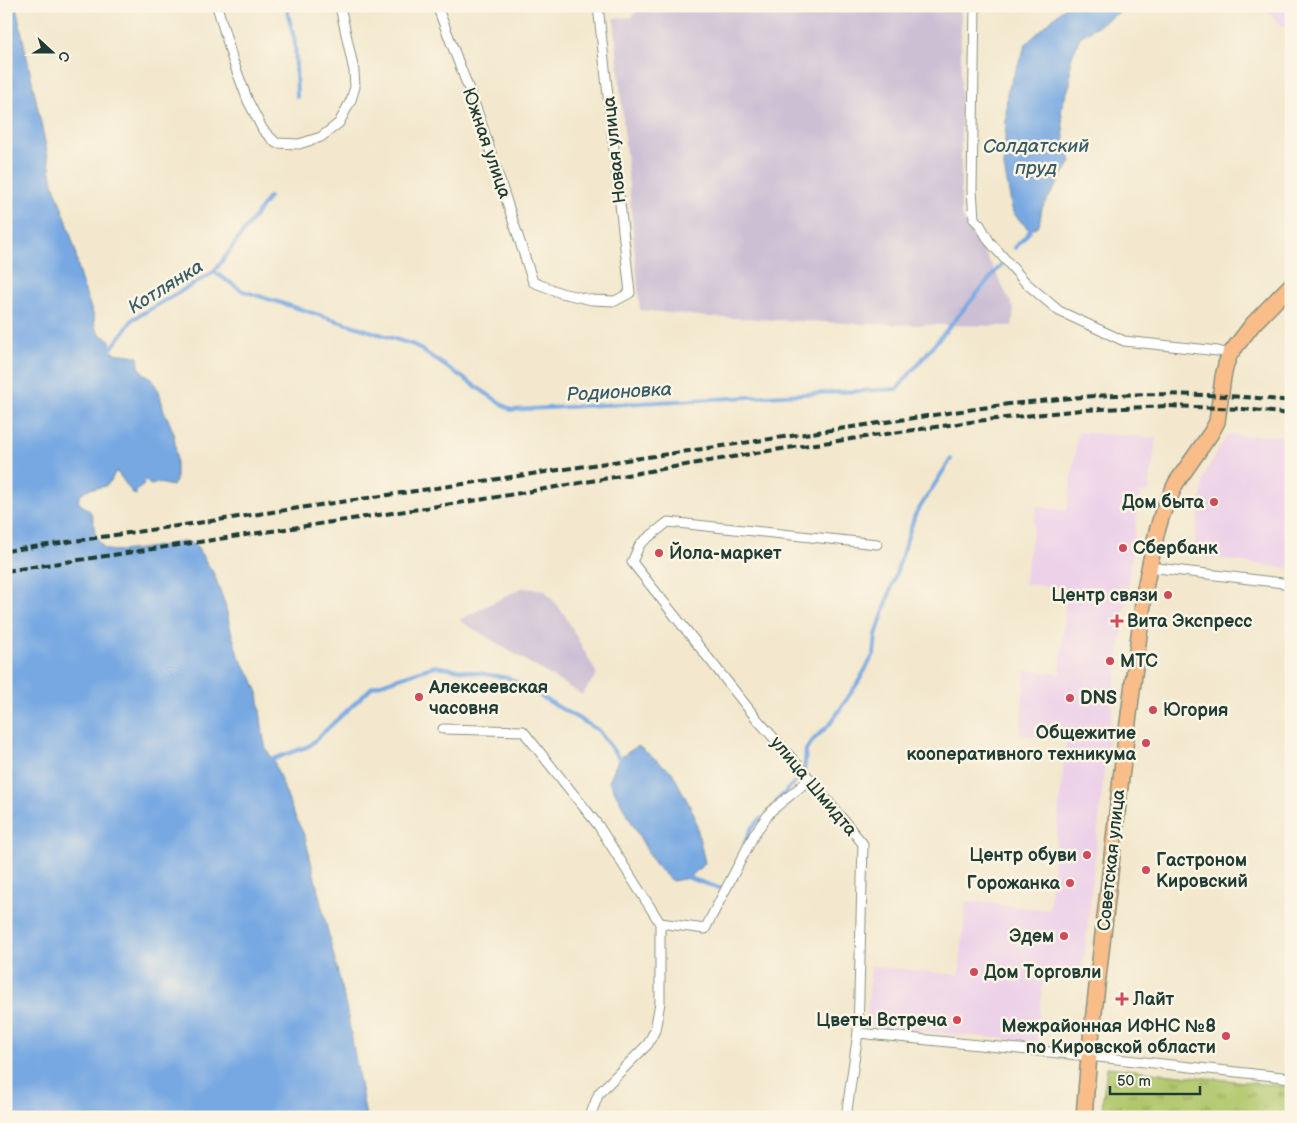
<svg xmlns="http://www.w3.org/2000/svg" width="1297" height="1123" font-family="'Balsamiq Sans',sans-serif">
  <defs>
    <pattern id="grass-tufts" width="24" height="20" patternUnits="userSpaceOnUse" patternTransform="scale(1.25)"><rect width="24" height="20" fill="#b1c76c"/><path d="M3 7l-1-3M5 7V3M7 7l1-3M15 17l-1-3M17 17v-4M19 17l1-3" fill="none" stroke="#8fa35a"/></pattern>
  </defs>
  <rect width="100%" height="100%" fill="#fcf5e5"/>
  <filter id="ink" filterUnits="userSpaceOnUse"><feTurbulence type="fractalNoise" baseFrequency=".02" numOctaves="2"/><feDisplacementMap in="SourceGraphic" scale="10" xChannelSelector="R" yChannelSelector="G"/><feConvolveMatrix kernelMatrix="1 2 1 2 8 2 1 2 1" color-interpolation-filters="sRGB"/></filter>
  <filter id="wash" filterUnits="userSpaceOnUse"><feTurbulence type="fractalNoise" baseFrequency=".0096" numOctaves="4" result="noise"/><feDisplacementMap in="SourceGraphic" scale="20" xChannelSelector="R" yChannelSelector="G"/><feGaussianBlur stdDeviation="1.12" result="paint"/><feColorMatrix in="noise" values="0 0 0 0 0 0 0 0 0 0 0 0 0 0 0 0 0 1.4 0 .05"/><feComposite in="paint" operator="in"/></filter>
  <g filter="url(#wash)">
    <rect width="100%" height="100%" fill="#f3e8ce"/>
    <!-- built -->
    <g fill="#edd1e9">
      <path d="M1261,6H1291V34Z"/>
      <path d="M1078,432L1156,438L1149,492L1140,493L1104,773L1082,977L1044,973L1036,1042L866,1026L871,966L959,975L966,901L1049,910L1066,740L1020,735L1025,670L1060,674L1067,589L1024,584L1037,506L1067,511Z"/>
      <path d="M1227,435L1291,436V569L1192,555L1195,539L1205,472Z"/>
    </g>
    <!-- industrial -->
    <g fill="#ccbfd4">
      <path d="M642,6H961V215L991,264L1014,309L1012,326L865,324L710,317L640,310L614,18L631,17Z"/>
      <path d="M522,588L545,590L564,614L597,674L582,695L459,620Z"/>
    </g>
    <!-- grass -->
    <path fill="url(#grass-tufts)" stroke="#688250" d="M1107,1067L1291,1087V1117H1102L1103,1098Z"/>
    <!-- water -->
    <g fill="#77a8e2" stroke="#4b728b">
      <path d="M6,6H16L45,142L53,183L67,222L75,250L80,277L94,317L95,327L102,336L106,337L110,340V350C117,356 129,353 138,357L139,366L143,373L152,378L155,385L159,391L164,411L168,419L174,434L176,454V478L175,483L172,486L159,483L150,485L145,480L143,482L144,485L136,491V495L133,494L118,473L115,472C113,476 112,481 109,483C99,493 85,482 78,500C81,507 88,507 91,513C95,521 93,532 98,540C99,542 103,547 105,549C117,555 171,544 186,541L196,546L214,574L225,604L230,627L238,655L252,678L258,693L263,735L266,749L273,759L293,812L305,837L346,1006L366,1117H6Z"/>
      <path d="M1066,6H1129L1080,37L1070,61V84L1061,109L1064,137L1071,162L1042,208L1039,225L1030,231L1013,213L1004,167L1007,93L1026,44Z"/>
      <path d="M638,746L672,772L694,814L705,863L689,878L672,881L655,865L609,781L619,758Z"/>
    </g>
    <g fill="none" stroke-linecap="round" stroke-linejoin="round">
      <!-- stream -->
      <g stroke="#77a8e2" stroke-width="4">
        <path d="M286,6L295,42L297,97"/>
        <path d="M1015,248L1030,231V227"/>
        <path d="M214,272L243,291L414,345L511,410L897,389L1001,265"/>
        <path d="M110,350L133,319L214,272L269,197"/>
        <path d="M273,759L309,746L372,687L435,666L509,678L598,730L622,762"/>
        <path d="M776,802L804,772L806,750L814,739L830,724L857,684L874,654L876,635L915,515L951,459"/>
        <path d="M744,845L751,829L761,818"/>
        <path d="M687,873L689,878L725,890"/>
      </g>
    </g>
  </g>
  <g filter="url(#ink)">
    <g fill="none" stroke-linecap="round" stroke-linejoin="round">
      <!-- minor casing -->
      <g stroke="#899281" stroke-width="11">
        <g id="minor">
          <path d="M217,6L233,61L248,101L263,130L276,143L299,144L321,137L339,123L351,100L355,87L354,71L340,6"/>
          <path d="M437,6L478,113L533,282L561,293L592,300L615,301L630,293L598,6"/>
          <path d="M975,6L972,189L974,219L980,225L989,241L1026,283L1059,311L1124,341L1218,351L1230,354"/>
          <path d="M1149,567L1291,584"/>
          <path d="M443,729L523,731L598,825L660,923V1003L655,1030L648,1044L599,1093L592,1111V1117"/>
          <path d="M660,923L705,929L755,833L771,811L810,779"/>
          <path d="M858,1033L1089,1056L1291,1078"/>
          <path d="M846,1117L858,1033L863,844L804,772L756,718L632,562L640,544L668,522L877,544"/>
        </g>
      </g>
      <!-- primary casing -->
      <g stroke="#899281" stroke-width="18">
        <path id="primary" d="M1084,1117L1089,1056L1121,778L1145,588L1156,535L1162,514L1176,483L1211,433L1217,422L1223,377L1226,364L1230,354L1253,324L1291,285"/>
      </g>
      <!-- minor -->
      <use href="#minor" stroke="#fff" stroke-width="9"/>
      <!-- primary -->
      <use href="#primary" stroke="#f8bd89" stroke-width="15"/>
      <!-- rail -->
      <g stroke="#1f3d34" stroke-width="4" stroke-dasharray="8 4" stroke-linecap="butt">
        <path d="M6,551L1009,404C1045,401 1080,396 1116,395C1174,393 1233,395 1291,401"/>
        <path d="M6,571L485,499L774,450L977,421L1081,410L1168,406L1243,409L1291,414"/>
      </g>
    </g>
  </g>
  <!-- markers -->
  <g fill="#d1495b" stroke="#fcf5e5" stroke-width="2">
    <circle cx="1214" cy="502" r="5"/>
    <circle cx="1123" cy="548" r="5"/>
    <circle cx="659" cy="553" r="5"/>
    <circle cx="1168" cy="595" r="5"/>
    <path d="M1114.5 613.5h5v5h5v5h-5v5h-5v-5h-5v-5h5z"/>
    <circle cx="1110" cy="661" r="5"/>
    <circle cx="419" cy="697" r="5"/>
    <circle cx="1070" cy="698" r="5"/>
    <circle cx="1153" cy="710" r="5"/>
    <circle cx="1146" cy="743" r="5"/>
    <circle cx="1087" cy="855" r="5"/>
    <circle cx="1146" cy="870" r="5"/>
    <circle cx="1070" cy="883" r="5"/>
    <circle cx="1064" cy="936" r="5"/>
    <circle cx="974" cy="972" r="5"/>
    <path d="M1119.5 991.5h5v5h5v5h-5v5h-5v-5h-5v-5h5z"/>
    <circle cx="957" cy="1020" r="5"/>
    <circle cx="1226" cy="1036" r="5"/>
  </g>
  <g text-anchor="middle" stroke-width="5" stroke-linejoin="round" paint-order="stroke">
    <!-- street labels -->
    <g font-size="18" fill="#1f3d34" stroke="#fcf5e5">
      <text transform="translate(487 143) rotate(71)" y="6">Южная улица</text>
      <text transform="translate(614 150) rotate(-96)" y="6">Новая улица</text>
      <text transform="translate(814 786) rotate(50)" y="6">улица Шмидта</text>
      <text transform="translate(1111 860) rotate(-84)" y="6">Советская улица</text>
    </g>
    <!-- poi labels -->
    <g font-size="18" font-weight="bold" fill="#1f3d34" stroke="#fcf5e5" text-anchor="start">
      <text x="1204" y="508" text-anchor="end">Дом быта</text>
      <text x="1133" y="554">Сбербанк</text>
      <text x="669" y="559">Йола-маркет</text>
      <text x="1158" y="601" text-anchor="end">Центр связи</text>
      <text x="1127" y="627">Вита Экспресс</text>
      <text x="1120" y="667">МТС</text>
      <text x="429" y="693">Алексеевская<tspan x="429" dy="21">часовня</tspan></text>
      <text x="1080" y="704">DNS</text>
      <text x="1163" y="716">Югория</text>
      <text x="1136" y="739" text-anchor="end">Общежитие<tspan x="1136" dy="21">кооперативного техникума</tspan></text>
      <text x="1077" y="861" text-anchor="end">Центр обуви</text>
      <text x="1156" y="866">Гастроном<tspan x="1156" dy="21">Кировский</tspan></text>
      <text x="1060" y="889" text-anchor="end">Горожанка</text>
      <text x="1054" y="942" text-anchor="end">Эдем</text>
      <text x="984" y="978">Дом Торговли</text>
      <text x="1133" y="1005">Лайт</text>
      <text x="947" y="1026" text-anchor="end">Цветы Встреча</text>
      <text x="1216" y="1032" text-anchor="end">Межрайонная ИФНС №8<tspan x="1216" dy="21">по Кировской области</tspan></text>
    </g>
    <!-- water labels -->
    <g font-size="19" font-style="italic" fill="#395d68" stroke="#fcf5e5">
      <text x="1036" y="152">Солдатский<tspan x="1036" dy="22">пруд</tspan></text>
      <text transform="translate(165 286) rotate(-32)" y="7">Котлянка</text>
      <text transform="translate(619 391) rotate(-3)" y="7">Родионовка</text>
    </g>
  </g>
  <!-- margin -->
  <rect width="1297" height="1123" fill="none" stroke="#fcf5e5" stroke-width="25"/>
  <!-- north arrow -->
  <g transform="translate(52 52) rotate(111)" stroke="#fcf5e5" stroke-width="4" paint-order="stroke">
  <path d="M0-4L9 19L0 12L-9 19Z" fill="#1f3d34"/>
  <text y="-8" font-size="14" font-weight="bold" text-anchor="middle" fill="#1f3d34">С</text>
  </g>
  <!-- scale -->
  <path d="M1110 1086v8h90v-8" fill="none" stroke="#1f3d34" stroke-width="2.5"/>
  <text x="1117" y="1086" font-size="15" fill="#1f3d34" stroke="#fcf5e5" stroke-width="4" paint-order="stroke">50 m</text>
</svg>
